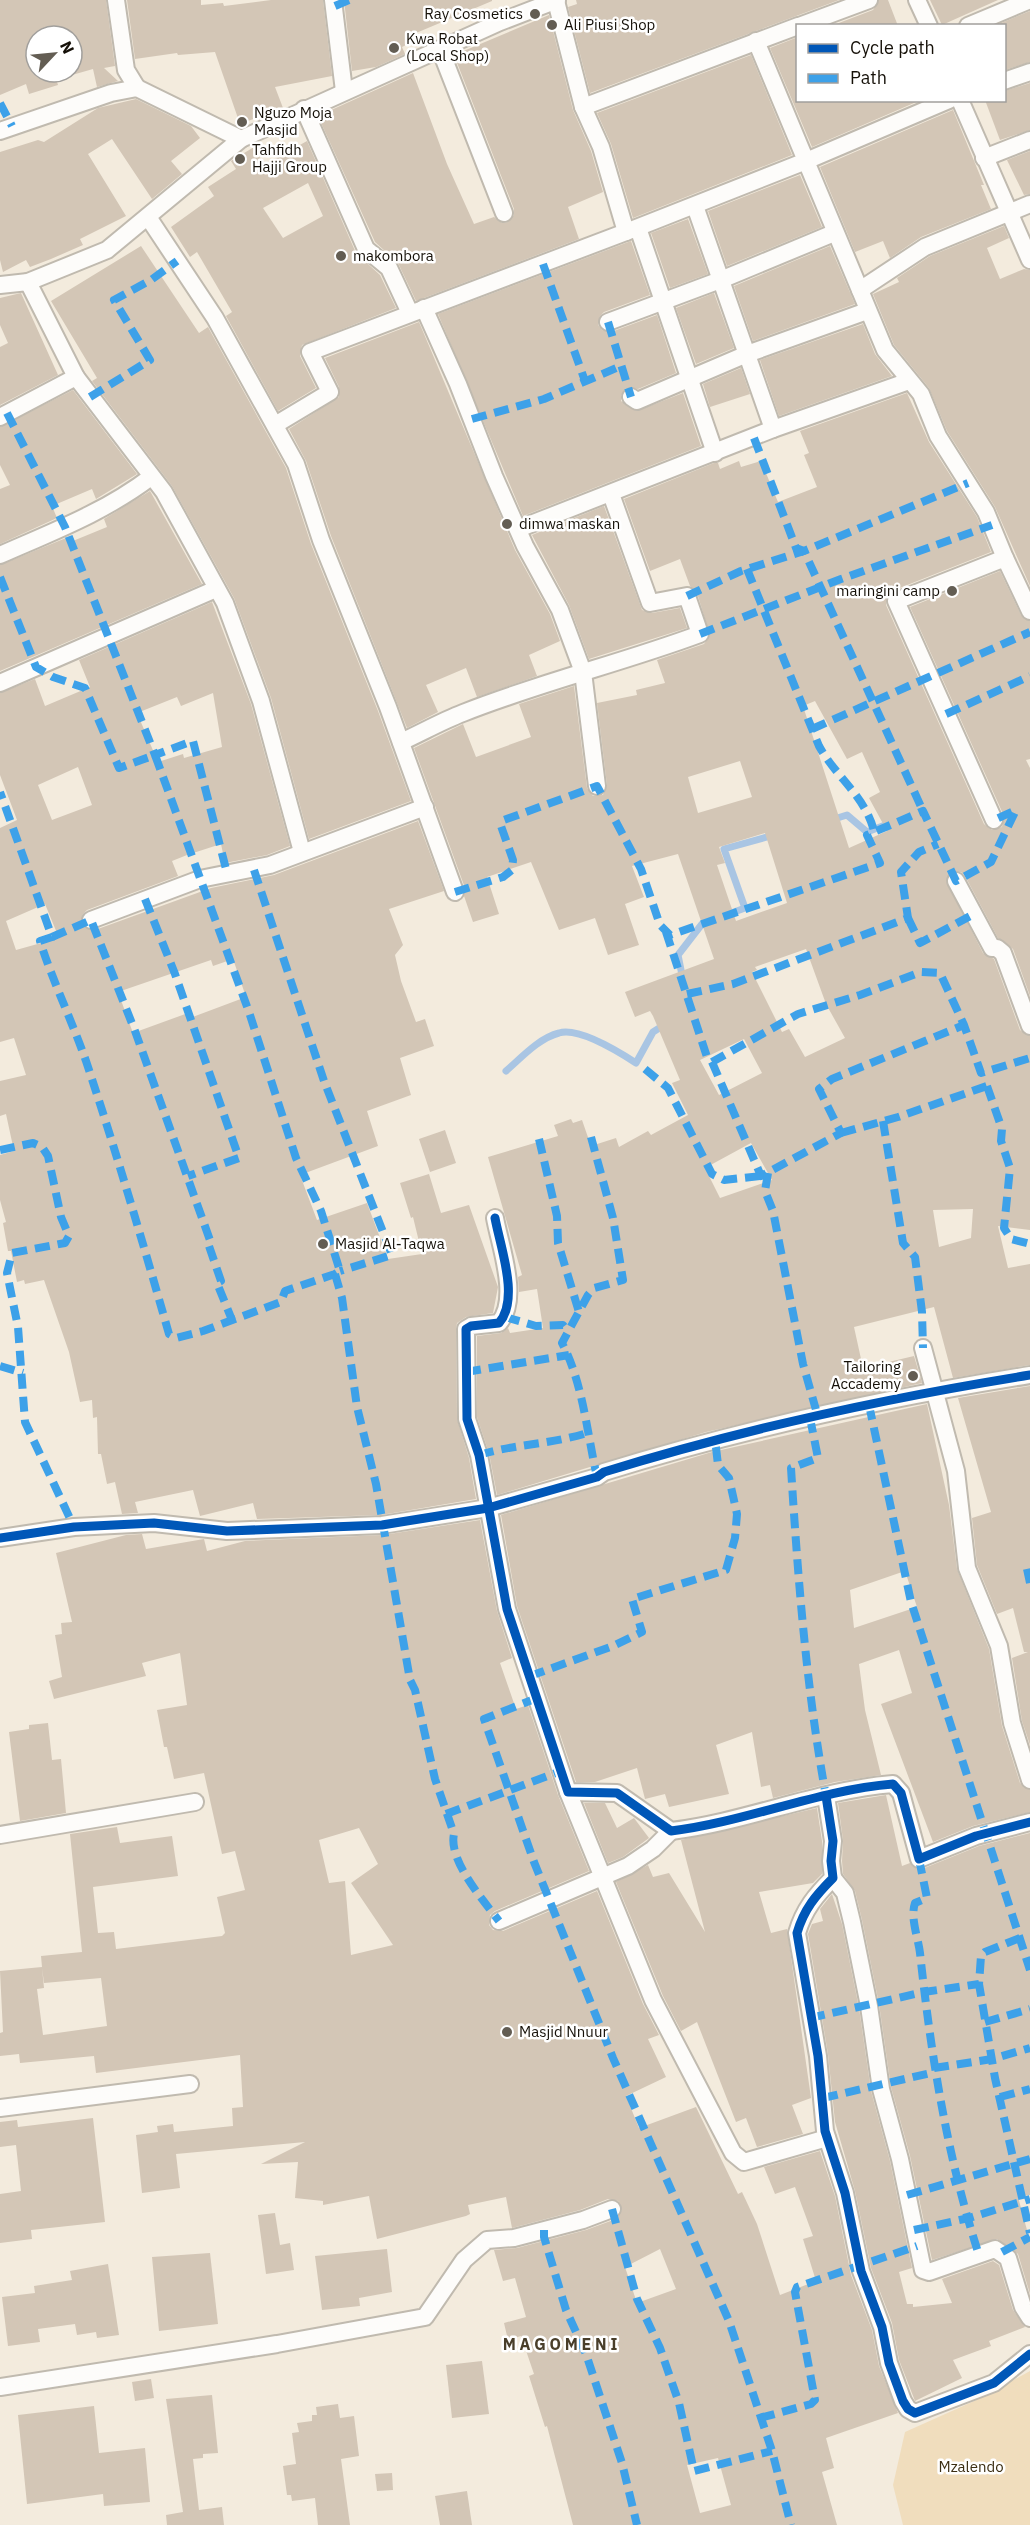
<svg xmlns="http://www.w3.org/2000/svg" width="1030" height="2525" font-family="'IBM Plex Sans',sans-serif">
  <rect width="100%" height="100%" fill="#f3ebdd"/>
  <!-- green -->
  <path fill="#f0ddbd" d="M1030,2371V2525H903L893,2485L905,2432L981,2398Z"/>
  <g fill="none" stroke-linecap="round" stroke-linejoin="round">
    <!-- stream -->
    <g stroke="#a9c5e3" stroke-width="7">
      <path d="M831,820L847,815L867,832L893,822"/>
      <path d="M726,915L745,908L724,849L774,835"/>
      <path d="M683,980L678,955L702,924L710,921"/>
      <path d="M506,1071C521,1058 539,1038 559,1033C579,1027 619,1052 636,1063L653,1032L664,1025"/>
    </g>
  </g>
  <!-- building -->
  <g fill="#d3c6b6" fill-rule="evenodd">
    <path d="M0,0H106L115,66L104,68L118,81L97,87L93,69L72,75V36H36V72H54L58,85L29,94L26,84L0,95Z"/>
    <path d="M127,0H201V5L223,3L224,6L271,0H323L332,76L275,87L283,108L240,124L215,52L178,55L177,53L135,59Z"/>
    <path d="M344,0H492V1L409,36L410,43L402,47L405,54L376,67L352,71Z"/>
    <path d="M576,0H839L590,93L568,7L577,4Z"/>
    <path d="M879,0H888L898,26H831L873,10Z"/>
    <path d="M930,0H998L942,25Z"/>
    <path d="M1030,11V62L1005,70V26L999,24Z"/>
    <path d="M549,15L573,110L591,151L603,192L568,207L579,239L416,301L398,263L375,242L318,116L413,73L447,164L474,224L494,217L502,223L508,222L514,215V209L454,55Z"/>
    <path d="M798,37V100H921L812,147L770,48Z"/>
    <path d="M751,55L792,155L633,218L611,144L597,113Z"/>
    <path d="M1030,83V130L1000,140L985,100H1005V91Z"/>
    <path d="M136,99L191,126L200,138L171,161L182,174L152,199L112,139L88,154L126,216L80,239L83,245L51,259L30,267L26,260L3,272L0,260V152L38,140L44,142L98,108Z"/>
    <path d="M953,110L984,185H981L991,209L921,237L890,258L883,241L855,252L820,167Z"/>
    <path d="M307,141L356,253L380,275L396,308L302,345L300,356L316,388L278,411L226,316L232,312L197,252L190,257L171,227L214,196L208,187L236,169L231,161L254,147L264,165ZM308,183L323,216L283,238L263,208Z"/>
    <path d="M1030,151V194L1024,195L1007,160Z"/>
    <path d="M800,175L822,227L727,266L708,211Z"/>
    <path d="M688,219L708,274L670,288L651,233Z"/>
    <path d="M1004,226L1009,238L987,248L1000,279L1024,269L1030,270V586L995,507L947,431L929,388L894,345L873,294L899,282L897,278L930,256Z"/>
    <path d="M631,241L650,295L604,312L600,316L598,325L602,330L611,332L657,315L676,373L638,389L626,388L621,396V401L637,411L683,393L701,446L523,516L438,314Z"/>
    <path d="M141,246L199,333L208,327L286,468L311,544L378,711L411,801L309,839L271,698L234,598L172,486L92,381L97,378L51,301Z"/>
    <path d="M830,246L855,304L753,341L734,286Z"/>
    <path d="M21,293L58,375L0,405V347L8,343L0,325V298Z"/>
    <path d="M714,293L734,348L696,364L676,308Z"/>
    <path d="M419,322L515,550L550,614L560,641L529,655L537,676L477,697L466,668L426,685L438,712L407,728L331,536L306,461L289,429L339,397V387L325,358Z"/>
    <path d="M863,324L875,354L892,376L779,416L760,360Z"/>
    <path d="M741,368L750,394L710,407L703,384Z"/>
    <path d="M73,390L137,474L96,499L92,489L52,506L57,518L0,544V489L10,485L0,465V427Z"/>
    <path d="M907,393L929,442L977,517L991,552L892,591L887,595L886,605L984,824L992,830L1002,827L1004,816L910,607L1000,571L1021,615L1030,621V759L1026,760L1030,768V996L1013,949L998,938L965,876L961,872H952L946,881L983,953L994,959L1020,1030L1030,1036V1230L998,1226L1008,1268L1030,1264V1365L953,1378L934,1307L854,1327L863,1368L914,1356L922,1383L706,1432L497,1495L489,1453L477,1417V1336L501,1333L508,1328L510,1333L543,1328L537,1289L519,1292L518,1277L522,1275L488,1157L558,1136L554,1125L571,1119L573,1123L582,1120L591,1146L616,1138L619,1147L648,1131L651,1135L688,1115L672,1083L680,1080L653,1016L650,1011L635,1017L625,992L714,959L678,854L632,866L644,897L625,904L639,945L608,955L595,918L559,930L531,862L487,877L499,914L473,922L464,896L465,888L414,748L463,724L476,757L531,737L519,704L574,686L587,788L593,796L603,795L607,785L597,703L637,695L636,690L665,683L657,660L704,644L710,635L697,593L690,586L680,559L650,571L624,499L714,463H718L720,469L739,461L741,467L761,461L778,502L817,487L804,455L809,453L800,431ZM815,701L847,759L862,752L880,792L869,798L887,831L849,848L803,706ZM740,761L752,797L698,813L688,777ZM765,833L787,903L736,921L717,865L725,863L719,847ZM806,949L826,1004L845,1038L805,1057L789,1029L782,1032L752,972L757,970L755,967ZM744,1039L762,1073L719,1095L700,1060ZM751,1143L772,1180L720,1198L705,1168ZM973,1209L971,1238L939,1247L933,1210Z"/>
    <path d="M150,491L202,584L0,671V565L66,538L68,543L107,527L104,519Z"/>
    <path d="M604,506L642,610L652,613L680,608L687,628L589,659L569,605L532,535Z"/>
    <path d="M212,602L251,704L290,846L267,855L225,863L221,844L187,855L172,861L178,876L87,910L83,914L81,923L85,928L95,930L211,888L274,875L418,821L444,891L389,909L403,945L395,955L401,981L416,1022L425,1019L434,1046L400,1058L411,1095L367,1111L378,1146L300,1175L317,1220L367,1203L388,1259L422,1254L413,1217L411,1218L400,1183L429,1174L441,1213L469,1205L498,1287L493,1313L466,1317L457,1323L456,1329L457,1419L469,1458L476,1499L381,1515L257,1519L253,1503L200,1516L193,1490L135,1502L138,1513L122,1514L115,1482L107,1484L101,1454H98L97,1417L93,1418L92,1400L80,1402L69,1352L44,1280L25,1284L24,1280L17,1282L11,1251H8L3,1223L6,1222L0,1200V1155L14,1151L6,1114L0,1116V1081L26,1075L14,1038L0,1042V828L17,820L0,775V693L35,679L45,706L90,687L79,660ZM213,693L222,747L184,758L183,754L158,762L137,713L177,697L181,706ZM78,767L92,805L52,820L38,785ZM45,904L59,938L16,950L6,921ZM233,959L246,997L190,1018L188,1013L133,1033L118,992L211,960L213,966Z"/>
    <path d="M445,1130L456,1163L430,1172L419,1139Z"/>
    <path d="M1030,1386V1745L1022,1721L1012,1658L1028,1652H1024L1013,1608L997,1614L977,1565L972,1518L991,1512L958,1398Z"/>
    <path d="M927,1404L949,1505L957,1569L989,1649L1002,1726L1020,1783L1030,1790V1812L973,1826L933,1842L881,1704L912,1693L899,1650L859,1664L865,1710L881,1775L835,1782L773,1798L770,1785L761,1787L752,1732L716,1745L729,1794L669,1807L665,1794L645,1799L637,1768L595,1782H576L517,1606L501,1515L712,1452ZM905,1571L917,1607L854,1628L850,1590Z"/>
    <path d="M480,1520L497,1611L512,1658L500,1663L516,1709L528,1705L558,1795L589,1871L495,1911L490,1915L489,1925L493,1930L503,1931L597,1891L643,2004L659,2035L648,2039L666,2077L626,2096L639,2128L696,2107L738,2194L742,2192L757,2224L780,2295L816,2281L803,2239L813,2236L795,2187L775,2194L764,2167L820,2151L835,2196L851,2275L872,2330L879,2366L898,2413L826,2438L834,2468L822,2472L837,2525H573L547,2426L545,2427L529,2376L534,2374L521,2336L508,2340L504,2323L526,2317L515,2278L503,2281L494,2250L517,2248L586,2230L616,2219L622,2210L618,2201L608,2199L580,2210L512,2228L506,2197L468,2205L470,2214L466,2216L377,2239L369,2196L323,2205V2201L295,2198L298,2162L261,2164L305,2142L176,2154L180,2188L142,2193L136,2135L158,2132L157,2126L173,2124L174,2132L233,2126L232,2108L243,2107L240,2055L96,2073L94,2056L20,2063L19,2054L0,2056V2033L3,2032L0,1971L42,1967L41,1956L82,1952L70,1834L117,1827L120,1843L172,1836L178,1876L93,1887L98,1933L114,1932L116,1949L222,1936L225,1933L217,1897L245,1890L235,1851L222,1854L204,1773L174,1779L167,1747H164L157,1710L187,1705L180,1653L142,1663L146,1676L54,1699L49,1681L62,1677L55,1635L62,1634L61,1623L72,1622L56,1553L126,1535L142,1534L146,1549L204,1539L207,1551L245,1541L383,1535ZM359,1828L378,1864L351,1883L393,1945L351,1955L345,1881L329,1883L319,1840ZM42,1968L44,1983L101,1978L107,2026L43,2035L37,1989L44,1988ZM660,2249L676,2289L637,2303L625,2267ZM718,2458L731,2505L700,2513L687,2465Z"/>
    <path d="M48,1723L52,1760L61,1759L66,1813L20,1821L9,1732L29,1729V1725Z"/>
    <path d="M886,1795L902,1866L910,1863L917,1869H922L979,1846L1030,1833V2195L1018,2197L1030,2241V2294L1018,2254L997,2239L932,2260L910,2156L891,2087L879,2004L862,1920L855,1891L843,1874L842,1861L843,1840L838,1803Z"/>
    <path d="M584,1803H605L617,1828L634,1818L649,1838L623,1857L608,1863Z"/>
    <path d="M817,1808L822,1841V1874L813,1883L759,1892L771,1933L787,1929L811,2098L792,2105L803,2134L757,2147L746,2118L736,2122L697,2022L681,2031L663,1996L616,1882L648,1865L653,1877L669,1873L705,1932L681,1840Z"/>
    <path d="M832,1894L842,1924L859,2008L871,2091L890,2161L912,2268L899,2272L907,2304H913V2307L952,2303L942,2279L993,2261L999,2265L1013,2310L1025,2327L989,2341L991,2346L953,2360L962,2378L915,2401L899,2360L892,2323L871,2268L855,2191L835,2122L828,2054L808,1934L812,1924L823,1921L820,1909Z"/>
    <path d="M93,2118L105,2222L31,2230L32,2239L0,2243V2194L21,2191L16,2145L0,2147V2122L17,2120L18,2127Z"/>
    <path d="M275,2213L280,2245L290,2243L294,2270L266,2274L258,2215Z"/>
    <path d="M387,2249L392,2292L359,2298L360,2306L322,2310L315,2256Z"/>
    <path d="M210,2253L218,2324L159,2331L152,2257Z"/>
    <path d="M108,2264L119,2335L97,2338L96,2332L77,2335L75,2324L38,2329L40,2342L8,2346L2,2297L35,2293L34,2286L72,2280L70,2271Z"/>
    <path d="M482,2361L489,2414L452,2418L446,2365Z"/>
    <path d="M151,2379L154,2398L135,2401L132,2382Z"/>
    <path d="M212,2395L218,2453L203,2454V2458L193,2459L199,2510L222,2507L224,2525H167L166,2515L183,2512L166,2399Z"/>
    <path d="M338,2404L340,2418L354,2416L359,2456L341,2459L350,2525H318L315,2498L292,2501L291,2495H287L283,2466L296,2464L292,2433L299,2432L297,2423L312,2421V2415H317L316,2407Z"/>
    <path d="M94,2406L99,2453L145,2448L150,2502L104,2506L103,2494L27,2504L18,2415Z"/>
    <path d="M392,2473L393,2490L377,2491L375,2474Z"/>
    <path d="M467,2491L472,2525H440L435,2496Z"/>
  </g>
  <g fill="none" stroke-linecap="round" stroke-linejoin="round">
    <!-- street casing -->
    <g stroke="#c0baaf" stroke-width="20">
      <g id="street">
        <path d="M116,0L126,70L137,88"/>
        <path d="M333,0L344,91"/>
        <path d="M917,0L929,26"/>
        <path d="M799,26L869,0"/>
        <path d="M968,26L1030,0"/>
        <path d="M440,49L504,213"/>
        <path d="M1004,81L1030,72"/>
        <path d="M949,100L806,161L885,350L921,394L938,436L986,512L1005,558"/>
        <path d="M960,100L1030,260"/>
        <path d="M583,107L798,26"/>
        <path d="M304,109L366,249L389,268L410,313"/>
        <path d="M0,131L111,93L137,88L241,139"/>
        <path d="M984,158L1030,140"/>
        <path d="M695,206L773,429"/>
        <path d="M148,217L215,318L296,464L321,540L388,707L455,892"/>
        <path d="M638,228L715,453"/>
        <path d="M626,232L806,161L756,41"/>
        <path d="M0,285L28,282L107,250L241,139L500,22L557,0"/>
        <path d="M860,290L925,247L1030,204"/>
        <path d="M424,308L458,384L494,476L525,546L560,610L583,672L597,786"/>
        <path d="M608,322L723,279L834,233"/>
        <path d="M76,377L164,492L225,603L261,701L302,852"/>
        <path d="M631,397L637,401L747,354L867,311"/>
        <path d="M0,417L76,377L28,282"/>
        <path d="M275,425L330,392L310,352L626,232L601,147L583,107L556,1"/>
        <path d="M518,529L773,429L909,381"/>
        <path d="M0,555C52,532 105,512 151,477"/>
        <path d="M0,683L216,589"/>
        <path d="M401,742C421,733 442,721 463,713C541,682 622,663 700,634L687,596L650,603L611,494"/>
        <path d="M994,820L896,601L1005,558L1030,611"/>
        <path d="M956,881L992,948H997L1003,953L1030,1026"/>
        <path d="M91,920L200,879L270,865L425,807"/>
        <path d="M495,1218C500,1246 520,1299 499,1323L471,1326L466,1329L467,1419L479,1455L507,1609L568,1792L617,1793L671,1831C746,1822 818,1790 893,1784L901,1793L919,1859L976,1836L1030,1822"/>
        <path d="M923,1348L956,1471L967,1568L999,1646L1012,1723L1030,1780"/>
        <path d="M0,1538L74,1527L154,1523L227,1531L382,1525L488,1508L597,1477L604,1472C743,1429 886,1398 1030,1375"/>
        <path d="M568,1792L653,2000L733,2153L744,2162L827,2138"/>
        <path d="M826,1796L833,1841L831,1861L833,1878C816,1895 804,1909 797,1933L818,2056L825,2131L845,2193L861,2271L882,2327L889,2363L903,2401L908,2409L915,2413L994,2383L1030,2354"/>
        <path d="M0,1835L195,1802"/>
        <path d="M833,1878L845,1893L852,1922L869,2006L881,2089L900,2159L923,2270L929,2272L995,2249L1008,2258L1023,2307L1030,2318"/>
        <path d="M499,1921L628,1866L653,1849L671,1831"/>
        <path d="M0,2108L190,2084"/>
        <path d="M0,2387L277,2344L425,2317L464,2260L487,2240L514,2238L583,2220L612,2209"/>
      </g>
    </g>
    <!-- street -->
    <use href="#street" stroke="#fdfcfa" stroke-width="16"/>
    <!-- quiet -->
    <g stroke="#3da1e9" stroke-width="8" stroke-dasharray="15 8" stroke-linecap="butt">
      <path d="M335,6L349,0"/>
      <path d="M0,103L12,126"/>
      <path d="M543,264L585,381"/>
      <path d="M608,322L631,397"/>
      <path d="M90,397L150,360L114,300L151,280L177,261"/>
      <path d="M7,413L65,527L155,755L193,741L227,873"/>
      <path d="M472,419L544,399L621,366"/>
      <path d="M754,438L796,548L804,551L923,811"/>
      <path d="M747,569L819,746C836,777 865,796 874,831"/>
      <path d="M0,577L36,667L53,677L85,688L119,768L155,755L249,1012L296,1158L321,1211L340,1271L335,1274L285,1291L281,1302L203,1331L176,1338L169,1334C143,1243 116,1151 86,1061C72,1021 53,982 40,941L52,937L0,792"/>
      <path d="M687,596L741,571L804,551L968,483"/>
      <path d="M700,634L841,579L992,525"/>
      <path d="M946,714L1030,676"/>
      <path d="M812,729L1030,632"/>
      <path d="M254,870L324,1081L392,1255L340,1271"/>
      <path d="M455,892L503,877L512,870L513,860L501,826L504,820L597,786L641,869L660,925L670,935L880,863L867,835L923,811L956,881L991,862L1016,810L994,820"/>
      <path d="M145,899L175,974L239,1158L188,1176"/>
      <path d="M908,918L920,943L974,914"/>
      <path d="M666,932L707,1057L712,1062L798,1014L860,995L921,972L940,973L964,1025L981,1073L1030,1058"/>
      <path d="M52,937L91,920L135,1031L211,1243L209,1246L221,1281L217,1283L232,1320"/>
      <path d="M687,994L733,984L908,918L901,872L919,852L938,844"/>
      <path d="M712,1062L761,1176L841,1133L819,1089L832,1079L964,1025"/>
      <path d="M645,1069L668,1088L712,1174L724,1180L761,1176"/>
      <path d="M987,1086L1002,1129L1001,1141L1010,1168L1004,1228L1011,1239L1030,1244"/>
      <path d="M883,1121L903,1243L915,1257L922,1312L923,1348"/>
      <path d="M841,1133L898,1117L987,1086L985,1082"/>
      <path d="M591,1137L613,1218L623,1280L594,1288L588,1295L562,1343C583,1383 587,1433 597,1477"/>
      <path d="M539,1139L557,1216L558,1243L579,1312"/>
      <path d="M0,1150L33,1143L42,1147L48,1156L61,1217L69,1236L65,1243L12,1253L7,1273L18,1327L25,1422L74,1527"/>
      <path d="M768,1173L765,1191L773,1211L803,1364L818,1417"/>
      <path d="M335,1274L342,1298L357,1407L376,1484L410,1680L415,1690L435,1779L454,1834C448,1860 483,1900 499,1921"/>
      <path d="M505,1317L536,1326L563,1325L568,1332"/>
      <path d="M0,1366L23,1373"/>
      <path d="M466,1372L569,1355"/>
      <path d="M869,1405L911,1602L1030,1970"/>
      <path d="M810,1418L818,1458L791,1468C798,1578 806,1687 826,1796"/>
      <path d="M479,1455C515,1444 552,1444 587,1433"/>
      <path d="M1027,1569L1030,1583"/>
      <path d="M530,1676L613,1646L642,1632L632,1599L726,1570L735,1538L737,1514L729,1478L718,1465L715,1439"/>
      <path d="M537,1698L484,1719L534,1862L613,2058L729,2321L772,2451L791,2525"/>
      <path d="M446,1814L561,1771"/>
      <path d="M919,1859L927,1898L915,1903C910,1918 918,1937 920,1953C931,2055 947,2157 979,2255"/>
      <path d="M1020,1938L985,1952L981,1956L979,1984L995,2078L1030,2233"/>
      <path d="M810,2018L924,1992L979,1984"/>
      <path d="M985,2022L1030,2009"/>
      <path d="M934,2068L992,2059L1030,2048"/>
      <path d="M1000,2097L1030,2089"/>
      <path d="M823,2098L935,2072"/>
      <path d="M907,2195L1030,2159"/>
      <path d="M612,2209L637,2299L660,2348L679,2403L694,2471L772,2451"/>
      <path d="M544,2230V2237L566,2310L586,2354L622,2463L637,2525"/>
      <path d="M914,2230L969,2218L1030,2199"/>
      <path d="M1002,2252L1030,2237"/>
      <path d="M760,2418L811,2404L815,2400L795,2292L797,2287L917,2246"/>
    </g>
    <!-- cycleway casing -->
    <g stroke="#fff" stroke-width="13">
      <g id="cycleway">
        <path d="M495,1218C500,1246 520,1299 499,1323L471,1326L466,1329L467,1419L479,1455L507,1609L568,1792L617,1793L671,1831C746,1822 818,1790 893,1784L901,1793L919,1859L976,1836L1030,1822"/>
        <path d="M0,1538L74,1527L154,1523L227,1531L382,1525L488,1508L597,1477L604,1472C743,1429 886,1398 1030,1375"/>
        <path d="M826,1796L833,1841L831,1861L833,1878C816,1895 804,1909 797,1933L818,2056L825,2131L845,2193L861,2271L882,2327L889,2363L903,2401L908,2409L915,2413L994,2383L1030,2354"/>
      </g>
    </g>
    <!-- cycleway -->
    <use href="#cycleway" stroke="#0057b8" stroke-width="9"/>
  </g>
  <!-- markers -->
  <g fill="#635d53" stroke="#fff" stroke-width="2">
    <circle cx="535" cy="14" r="6"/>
    <circle cx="552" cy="25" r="6"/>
    <circle cx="394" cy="48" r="6"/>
    <circle cx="242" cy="122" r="6"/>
    <circle cx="240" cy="159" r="6"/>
    <circle cx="341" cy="256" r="6"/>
    <circle cx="507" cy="524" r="6"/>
    <circle cx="952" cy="591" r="6"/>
    <circle cx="323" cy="1244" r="6"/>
    <circle cx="913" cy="1376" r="6"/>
    <circle cx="507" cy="2032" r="6"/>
  </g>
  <g text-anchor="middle" stroke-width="5" stroke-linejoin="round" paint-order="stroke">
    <!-- poi labels -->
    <g font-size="15" fill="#151008" stroke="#fff" text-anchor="start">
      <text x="523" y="19" text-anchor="end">Ray Cosmetics</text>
      <text x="564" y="30">Ali Piusi Shop</text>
      <text x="406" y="44">Kwa Robat<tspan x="406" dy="17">(Local Shop)</tspan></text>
      <text x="254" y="118">Nguzo Moja<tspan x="254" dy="17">Masjid</tspan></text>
      <text x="252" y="155">Tahfidh<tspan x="252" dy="17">Hajji Group</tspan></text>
      <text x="353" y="261">makombora</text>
      <text x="519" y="529">dimwa maskan</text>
      <text x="940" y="596" text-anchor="end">maringini camp</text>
      <text x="335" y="1249">Masjid Al-Taqwa</text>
      <text x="901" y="1372" text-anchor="end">Tailoring<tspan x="901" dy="17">Accademy</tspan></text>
      <text x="519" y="2037">Masjid Nnuur</text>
    </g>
    <!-- park labels -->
    <g font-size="15" fill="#3c2e13" stroke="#fff">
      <text x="971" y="2472">Mzalendo</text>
    </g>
    <!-- neighbourhood labels -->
    <g font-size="16" font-weight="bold" fill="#493e2a" stroke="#fff">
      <text x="560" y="2350">M A G O M E N I</text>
    </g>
  </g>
  <!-- legend -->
  <rect x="796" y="24" width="210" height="78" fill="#ffffff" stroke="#a19f9c" stroke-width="1.5"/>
  <rect x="808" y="44" width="30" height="9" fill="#0057b8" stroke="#a19f9c" stroke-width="1.5"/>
  <text x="850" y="54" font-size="18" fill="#151008">Cycle path</text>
  <rect x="808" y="74" width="30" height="9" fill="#3da1e9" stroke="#a19f9c" stroke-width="1.5"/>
  <text x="850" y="84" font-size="18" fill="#151008">Path</text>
  <!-- north arrow -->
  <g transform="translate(54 54) rotate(64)"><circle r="28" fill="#ffffff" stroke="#a19f9c" stroke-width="1.5"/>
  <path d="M0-4.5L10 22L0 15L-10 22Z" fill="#635d53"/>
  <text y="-9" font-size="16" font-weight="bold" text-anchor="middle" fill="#151008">N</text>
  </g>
</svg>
